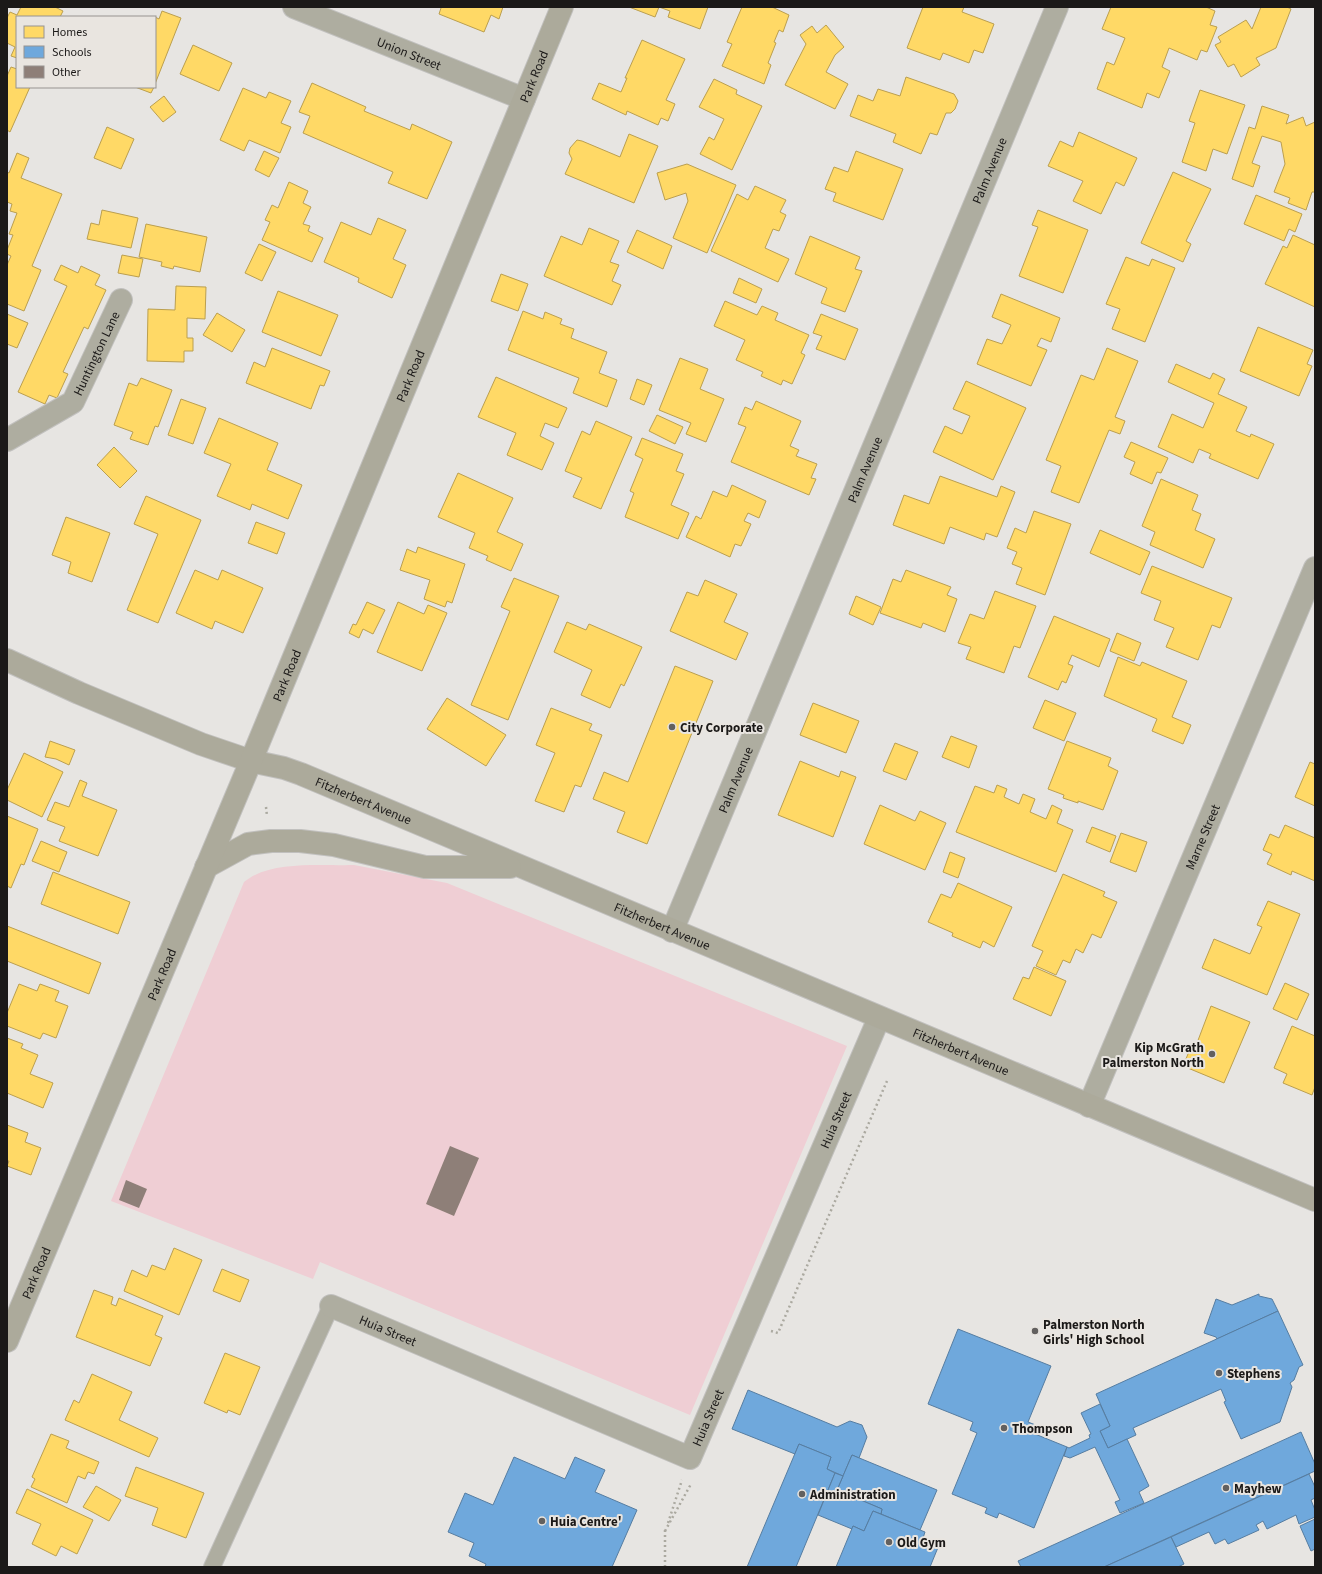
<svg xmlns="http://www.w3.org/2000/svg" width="1322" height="1574" font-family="'Source Sans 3',sans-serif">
  <rect width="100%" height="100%" fill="#e7e5e2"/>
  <!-- green -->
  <path fill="#efced4" d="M354,865L447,883L847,1046L690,1415L320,1262L313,1279L111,1201L244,882C270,860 321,866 354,865Z"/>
  <!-- homes -->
  <g fill="#ffd966" stroke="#bb9f4f">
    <path d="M21,7H55L63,11L60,17H17V58L11,56L15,47L7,43V18L10,12L17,15Z"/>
    <path d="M440,7H503L499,19L491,15L484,32L439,14L441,8Z"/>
    <path d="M629,7H708L700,29L668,17L670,11L659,7L655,17Z"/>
    <path d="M742,7H772L789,15L783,32L779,30L774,42L776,43L768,63L771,65L764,84L722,66L732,44L727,42Z"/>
    <path d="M923,7H964L962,12L994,24L983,53L974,50L969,63L943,53L940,60L907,48Z"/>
    <path d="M1111,7H1206L1215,11L1210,25L1217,27L1207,52L1201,50L1197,60L1169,48L1162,67L1170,71L1159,98L1147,93L1142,108L1097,89L1107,62L1114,65L1125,38L1102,29Z"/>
    <path d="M1261,7H1287L1291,9L1276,48L1256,58L1260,65L1241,77L1234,64L1228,67L1215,45L1221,42L1218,37L1246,20L1252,29Z"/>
    <path d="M162,11L181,18L155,84V17L159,19Z"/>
    <path d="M826,25L844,47L835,55L826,72L848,84L835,109L785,85L806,44L800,35L812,26L817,33Z"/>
    <path d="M642,40L685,59L666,100L675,104L668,121L661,118L658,125L627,111L626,115L592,99L599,83L621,92L627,78H625Z"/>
    <path d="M193,45L232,63L219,91L180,74Z"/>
    <path d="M11,67L17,69V87H30L10,132L7,130V76Z"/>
    <path d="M906,77L954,94L958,101L955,109L951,113H946L937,135L930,133L921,154L893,142L896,134L850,116L858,95L873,101L878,89L900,96Z"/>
    <path d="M714,79L737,90L736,94L762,106L732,170L700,154L709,137L714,140L724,119L699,107Z"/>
    <path d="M312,83L366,107L364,111L410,130L412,124L452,142L427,199L388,183L393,172L303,133L310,116L299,112Z"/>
    <path d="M135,87H154L151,93Z"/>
    <path d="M243,88L266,98L269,92L291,101L281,123L291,127L280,153L249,140L244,151L220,140Z"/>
    <path d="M1200,90L1245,105L1227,154L1213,149L1206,171L1182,162L1195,123L1189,121Z"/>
    <path d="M164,96L176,112L163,122L150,107Z"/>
    <path d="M1262,106L1289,115L1286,124L1303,117L1306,126L1315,122V192H1312L1306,210L1288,203L1290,198L1274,192L1285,164L1281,142L1262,136L1252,163L1260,166L1253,187L1232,179L1249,127L1255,129Z"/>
    <path d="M107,127L134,139L121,169L94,158Z"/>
    <path d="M1079,132L1137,158L1124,186L1116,182L1101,214L1073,201L1083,181L1048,166L1060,141L1073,147Z"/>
    <path d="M629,134L658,146L634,203L565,174L572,159L569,153L570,148L577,140L582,141L620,157Z"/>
    <path d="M264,151L279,158L269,177L255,170Z"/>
    <path d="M856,151L903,169L883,220L833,201L836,193L825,189L834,167L848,172Z"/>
    <path d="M17,153L29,158L21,178L62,194L32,266L41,270L24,311L7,304V265L11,256L7,254V250L13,235L9,234L17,213L10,211L12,204L7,202V172L9,173Z"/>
    <path d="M687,164L736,185L707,253L673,238L688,201L686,193L665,200L657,173Z"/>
    <path d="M1173,172L1211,189L1186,241L1191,244L1183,262L1141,243Z"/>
    <path d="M289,182L308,191L303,203L311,207L303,224L310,226L308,231L323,238L312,262L262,240L270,222L265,220L272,205L278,208Z"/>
    <path d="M755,186L786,200L780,212L786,215L779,231L773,229L765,248L789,259L778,282L711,251L737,194L748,200Z"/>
    <path d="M1256,195L1302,214L1295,232L1289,229L1284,241L1244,224Z"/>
    <path d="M102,210L138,218L131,248L87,239L91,223L99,225Z"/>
    <path d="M1038,210L1088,230L1063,293L1019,276L1038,227L1032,225Z"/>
    <path d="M378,218L406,230L393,259L406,265L392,298L358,282L359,278L324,262L341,222L371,235Z"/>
    <path d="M146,224L207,237L200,272L174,266L173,269L161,266L162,262L139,257Z"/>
    <path d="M589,228L619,241L610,262L619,265L612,281L621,285L612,305L544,276L561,236L582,245Z"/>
    <path d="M637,230L672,246L663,269L627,252Z"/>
    <path d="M1293,235L1315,245V307L1265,284L1283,246L1287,248Z"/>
    <path d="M810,236L860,257L855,269L862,271L845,312L821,303L827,288L795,274Z"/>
    <path d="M259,244L276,252L262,281L245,273Z"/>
    <path d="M122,255L143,259L139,277L118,273Z"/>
    <path d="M1126,257L1149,266L1152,259L1175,268L1145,342L1112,329L1120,309L1106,304Z"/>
    <path d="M61,265L78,273L81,266L100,275L95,285L106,290L88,329L84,327L63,372L68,374L57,398L49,395L45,404L18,392L67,286L54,280Z"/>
    <path d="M501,274L528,284L518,311L491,301Z"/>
    <path d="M739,278L762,289L756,303L733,293Z"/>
    <path d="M176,286L206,287L205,319L187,318V338H193V351H184V362L147,361L148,309L175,310Z"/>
    <path d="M278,291L338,315L321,356L262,332Z"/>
    <path d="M1001,294L1060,318L1051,342L1041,338L1037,346L1047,350L1031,386L977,364L987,339L1002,344L1011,325L992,317Z"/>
    <path d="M725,301L757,315L762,306L778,313L775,320L809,335L801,353L805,355L792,384L783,380L781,385L761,376L763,372L736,360L745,340L714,326Z"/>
    <path d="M523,311L543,319L545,312L562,319L560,324L574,329L571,338L607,352L599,373L617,380L607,407L573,393L579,378L508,350Z"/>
    <path d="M217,313L245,330L232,352L203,335Z"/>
    <path d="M7,314L28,323L17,348L7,344Z"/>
    <path d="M821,314L858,329L845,360L816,349L822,336L813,333Z"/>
    <path d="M1258,327L1313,350L1307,364L1312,366L1299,396L1240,371Z"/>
    <path d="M272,348L330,371L324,386L320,385L311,409L246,383L254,362L265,367Z"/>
    <path d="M1107,348L1138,361L1115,417L1125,421L1120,434L1109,430L1079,503L1051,492L1061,466L1046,460L1081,375L1094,380Z"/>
    <path d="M680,358L708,369L700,389L724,399L706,442L686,434L691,423L659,410Z"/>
    <path d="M1176,364L1210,379L1213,373L1225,379L1218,394L1247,407L1236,431L1250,437L1251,434L1274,444L1258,479L1209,458L1211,454L1199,449L1193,463L1158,447L1172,414L1203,428L1214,403L1168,382Z"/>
    <path d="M496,377L567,408L558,428L545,423L540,436L554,443L542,470L507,455L516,433L478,417Z"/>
    <path d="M141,378L172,390L158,427L155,426L148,445L130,439L133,432L114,425L129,383L137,386Z"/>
    <path d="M637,379L652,385L644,405L630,399Z"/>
    <path d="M966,381L1026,408L993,480L933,452L945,426L962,434L970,416L953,409Z"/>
    <path d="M181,399L206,408L193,444L168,435Z"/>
    <path d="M756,401L801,421L790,446L799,450L796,456L817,464L811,478L816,479L809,495L731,462L746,427L738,424L745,407L752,410Z"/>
    <path d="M657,415L683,427L675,444L649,431Z"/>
    <path d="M219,418L278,443L267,470L302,485L288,519L252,504L250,510L217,496L231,464L204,453Z"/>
    <path d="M596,421L632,437L601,509L573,497L582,478L565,471L582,431L590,435Z"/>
    <path d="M642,438L683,454L676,471L684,474L671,505L689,513L678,539L625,517L634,493L630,491L643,459L635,455Z"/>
    <path d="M1131,442L1168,458L1161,473L1157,472L1152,484L1130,474L1135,462L1124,457Z"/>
    <path d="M114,447L137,471L120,488L97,465Z"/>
    <path d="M458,473L513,498L497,532L523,544L511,571L486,560L488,556L469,548L475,533L438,517Z"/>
    <path d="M940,476L997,497L1001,486L1015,492L997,537L986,533L984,540L950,527L944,544L893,525L904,495L929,504Z"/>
    <path d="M1161,479L1198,495L1192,510L1201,514L1195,530L1215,539L1203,568L1150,545L1155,532L1142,526Z"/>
    <path d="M732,485L766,501L759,518L748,513L744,521L751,524L741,546L735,544L730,557L686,537L696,516L701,519L713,491L727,497Z"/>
    <path d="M146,496L201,520L158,623L127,610L158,534L134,524Z"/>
    <path d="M1034,511L1071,524L1045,595L1016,584L1022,568L1012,564L1017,552L1007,548L1015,528L1026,533Z"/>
    <path d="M66,517L110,533L92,582L68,573L71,562L52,555Z"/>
    <path d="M256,522L285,533L277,554L248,543Z"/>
    <path d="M1100,530L1150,552L1140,575L1090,553Z"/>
    <path d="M418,547L465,564L452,603L447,601L445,607L424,599L430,580L400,570L407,549L416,553Z"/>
    <path d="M1152,566L1232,598L1220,628L1212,625L1198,660L1166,647L1174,628L1154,620L1161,601L1141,593Z"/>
    <path d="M195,570L218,580L222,570L263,588L243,633L215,621L212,629L176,613Z"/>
    <path d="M906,570L951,587L947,595L957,599L945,632L923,623L921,628L880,613L893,579L901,582Z"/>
    <path d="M514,578L559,596L508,720L471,705L510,611L501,607Z"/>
    <path d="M705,580L737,594L724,622L748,633L736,660L670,631L687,592L698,596Z"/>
    <path d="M995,591L1036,606L1020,648L1014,646L1004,673L966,659L971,647L958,643L970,614L984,619Z"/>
    <path d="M856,596L881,607L873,625L849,614Z"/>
    <path d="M367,602L385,610L373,634L363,629L359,638L349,633L353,624L356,625Z"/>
    <path d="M398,602L424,614L428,605L447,613L422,671L377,652Z"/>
    <path d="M1054,616L1110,639L1099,667L1072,655L1068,664L1073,666L1066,683L1062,681L1058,690L1028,677Z"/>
    <path d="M567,622L586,630L589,624L642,647L624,686L621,684L610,708L581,695L592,670L554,652Z"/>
    <path d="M1117,633L1141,643L1134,661L1110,651Z"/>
    <path d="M1118,657L1140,666L1142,662L1187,681L1172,717L1191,725L1183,744L1152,731L1157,719L1104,696Z"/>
    <path d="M675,666L713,681L647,844L617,832L625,812L593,799L604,772L628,782Z"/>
    <path d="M447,698L506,735L486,766L427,729Z"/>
    <path d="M1045,700L1076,713L1064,741L1033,728Z"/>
    <path d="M813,703L859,721L846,753L800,735Z"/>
    <path d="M551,708L592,724L589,730L602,735L581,787L575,785L564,812L535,801L555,753L536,745Z"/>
    <path d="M951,736L977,746L969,768L942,757Z"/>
    <path d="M50,741L75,750L69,765L56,759L45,757Z"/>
    <path d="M1067,741L1111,758L1108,766L1118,771L1103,810L1078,801V803L1063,798L1064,795L1048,789Z"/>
    <path d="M895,743L918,752L906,780L883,771Z"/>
    <path d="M24,753L63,772L42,817L7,800V790Z"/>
    <path d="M800,761L839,777L841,771L856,777L833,837L778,815Z"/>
    <path d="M1310,762L1315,764V806L1295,797Z"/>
    <path d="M80,780L87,783L82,796L117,810L98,856L59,841L65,827L47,820L55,802L69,807Z"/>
    <path d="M997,785L1007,789L1004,797L1019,804L1023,794L1035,799L1030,812L1046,819L1052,805L1062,810L1057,823L1073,830L1056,872L956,832L975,786L994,793Z"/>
    <path d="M880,805L915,821L920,811L946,823L925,870L864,844Z"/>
    <path d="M7,816L38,829L24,865L21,864L11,888L7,886Z"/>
    <path d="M1285,825L1315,838V881L1292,871L1291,875L1267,864L1272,854L1263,850L1270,834L1279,838Z"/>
    <path d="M1092,827L1116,836L1110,852L1086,842Z"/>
    <path d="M1121,833L1147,842L1136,872L1110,862Z"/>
    <path d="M41,841L67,852L59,872L32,861Z"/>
    <path d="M950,852L965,858L958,878L943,872Z"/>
    <path d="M53,872L130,902L118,934L41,904Z"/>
    <path d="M1063,874L1105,892L1103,896L1117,902L1101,938L1092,934L1083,953L1076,949L1070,963L1063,960L1056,975L1036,966L1043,951L1032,946Z"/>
    <path d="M958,883L1012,907L994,947L983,941L980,948L952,936L953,933L928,922L941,894L951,898Z"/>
    <path d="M1268,901L1300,914L1267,995L1202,968L1214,939L1250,954L1262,927L1257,925Z"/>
    <path d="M7,926L101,963L89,994L7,961Z"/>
    <path d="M1034,967L1066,981L1051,1016L1013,999L1023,977L1029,979Z"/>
    <path d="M1285,983L1309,994L1297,1020L1273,1009Z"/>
    <path d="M19,984L37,991L40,984L59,991L55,1001L68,1006L56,1038L43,1033L40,1039L7,1026V1013Z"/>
    <path d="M1211,1006L1250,1022L1224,1083L1183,1066L1193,1042L1197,1043Z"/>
    <path d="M1292,1026L1315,1036V1087L1312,1095L1283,1083L1287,1074L1274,1068Z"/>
    <path d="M7,1038L23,1044L21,1048L38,1055L30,1074L53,1083L43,1108L7,1093Z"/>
    <path d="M7,1125L28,1133L25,1142L41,1148L31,1175L7,1166L9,1161H7Z"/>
    <path d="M174,1248L202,1260L179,1315L124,1291L132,1270L147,1277L152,1265L165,1270Z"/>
    <path d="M222,1269L249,1280L240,1302L213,1291Z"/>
    <path d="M94,1290L113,1297L111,1304L116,1306L119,1298L163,1316L155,1335L162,1338L150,1366L76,1337Z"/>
    <path d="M225,1353L260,1367L240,1415L228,1410L227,1413L204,1403Z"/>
    <path d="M92,1374L132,1392L119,1420L158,1438L149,1457L65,1420L74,1400L79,1403Z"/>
    <path d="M51,1434L69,1441L66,1448L99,1462L94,1474L88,1472L85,1479L78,1476L67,1503L31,1487L35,1479L32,1477Z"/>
    <path d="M136,1467L204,1493L186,1538L152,1525L158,1508L125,1496Z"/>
    <path d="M96,1486L121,1500L109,1521L83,1507Z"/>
    <path d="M27,1489L93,1520L77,1554L61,1546L56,1556L32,1544L41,1524L16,1513Z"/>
  </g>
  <!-- schools -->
  <g fill="#6fa8dc" stroke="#567da1">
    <path d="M1259,1294V1296L1272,1299L1278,1311L1217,1339L1216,1337L1204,1333L1216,1299L1232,1305Z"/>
    <path d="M1278,1311L1303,1365L1299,1367L1294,1380L1290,1383L1292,1387L1280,1422L1241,1439L1224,1402L1226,1401L1221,1389L1133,1428L1136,1435L1108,1448L1100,1431L1110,1426L1096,1394Z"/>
    <path d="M958,1329L1051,1366L1028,1422L1038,1426L1035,1434L1067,1447L1034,1528L999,1513L997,1518L985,1513L987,1508L952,1494L977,1433L970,1430L973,1422L928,1404Z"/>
    <path d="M748,1390L837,1427L850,1421L862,1425L867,1437L859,1458L852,1455L843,1476L827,1469L831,1457L799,1444L795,1454L732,1429Z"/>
    <path d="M1100,1404L1110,1426L1100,1431L1108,1448L1127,1439L1149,1486L1139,1492L1144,1503L1120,1513L1115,1502L1120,1500L1095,1447L1070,1458L1064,1456L1067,1447L1069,1448L1090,1438L1089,1435L1091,1434L1081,1413Z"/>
    <path d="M1301,1432L1315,1464V1471L1104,1567H1021L1018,1561Z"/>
    <path d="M799,1444L831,1457L827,1469L835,1473L796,1567H747Z"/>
    <path d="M852,1455L937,1490L920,1530L881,1514L882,1509L837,1490Z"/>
    <path d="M514,1457L565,1479L575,1457L605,1470L595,1492L637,1510L612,1567H485L486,1564L469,1556L474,1543L448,1532L465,1493L493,1505Z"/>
    <path d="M835,1473L843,1476L837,1490L882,1509L881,1514L873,1511L864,1531L853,1526L852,1529L818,1515Z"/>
    <path d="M1309,1474L1315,1487V1498L1311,1500L1315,1510V1517L1299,1524L1296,1515L1267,1529L1263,1521L1256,1525L1259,1530L1228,1544L1225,1539L1215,1544L1209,1532L1176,1547L1171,1537Z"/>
    <path d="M873,1511L925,1532L923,1538L939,1545L930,1567H836L853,1526L864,1531Z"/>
    <path d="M1315,1519V1549L1311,1551L1300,1526Z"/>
    <path d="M1171,1537L1184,1564L1178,1567H1104Z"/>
  </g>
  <!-- building -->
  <g fill="#8e7f78">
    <path d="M450,1146L479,1158L454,1216L426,1204Z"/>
    <path d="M126,1180L147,1189L139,1208L119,1200Z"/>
  </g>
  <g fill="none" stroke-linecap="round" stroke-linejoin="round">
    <!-- lane casing -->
    <g stroke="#c1c0be" stroke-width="18">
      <path id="lane" d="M212,1567L331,1306"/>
    </g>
    <!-- street casing -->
    <g stroke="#c1c0be" stroke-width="24">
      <g id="street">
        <path id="s1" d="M294,7L524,99"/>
        <path id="s2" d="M7,440L73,402L121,300"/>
        <path id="s3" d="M672,931L1057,7"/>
        <path id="s4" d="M1089,1106L1315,568"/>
        <path id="s5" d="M331,1306L690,1458L879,1018"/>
      </g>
    </g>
    <!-- secondary casing -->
    <g stroke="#c1c0be" stroke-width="24">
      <g id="secondary">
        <path id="s6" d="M7,660L79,693L201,744L251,761L284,768L301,774L1315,1200"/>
        <path d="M206,867L248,844L271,841H300L334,845L425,867H510"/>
        <path id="s7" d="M7,1341L251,761L562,7"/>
      </g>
    </g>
    <!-- path -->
    <g stroke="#aba9a0" stroke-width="2.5" stroke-dasharray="2 3" stroke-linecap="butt">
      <path d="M266,807L267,816"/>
      <path d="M771,1331L778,1333L887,1081"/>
      <path d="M668,1523L682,1480"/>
      <path d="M665,1531L691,1484"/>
      <path d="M665,1567V1530"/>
    </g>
    <!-- lane -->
    <use href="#lane" stroke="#aeada0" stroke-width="16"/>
    <!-- street -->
    <use href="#street" stroke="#aeada0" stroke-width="22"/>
    <!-- secondary -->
    <use href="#secondary" stroke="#acaa9b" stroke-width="22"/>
  </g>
  <!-- markers -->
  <g fill="#62605f" stroke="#e9e5e0" stroke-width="1.5">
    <circle cx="672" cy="727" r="4"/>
    <circle cx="1212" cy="1054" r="4"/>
    <circle cx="1035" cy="1331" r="4"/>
    <circle cx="1219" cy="1373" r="4"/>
    <circle cx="1004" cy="1428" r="4"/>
    <circle cx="1226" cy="1488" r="4"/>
    <circle cx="802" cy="1494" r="4"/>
    <circle cx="542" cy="1521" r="4"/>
    <circle cx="889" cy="1542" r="4"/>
  </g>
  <g text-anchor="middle" stroke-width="4" stroke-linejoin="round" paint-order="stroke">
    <!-- street labels -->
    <g font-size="13" fill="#1b1918" stroke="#e9e5e0">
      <text dy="5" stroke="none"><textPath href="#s1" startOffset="124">Union Street</textPath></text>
      <text dy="5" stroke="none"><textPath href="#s7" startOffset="1370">Park Road</textPath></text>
      <text dy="5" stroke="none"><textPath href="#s3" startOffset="824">Palm Avenue</textPath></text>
      <text dy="5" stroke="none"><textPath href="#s2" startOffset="130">Huntington Lane</textPath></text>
      <text dy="5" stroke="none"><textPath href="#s7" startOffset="1046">Park Road</textPath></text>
      <text dy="5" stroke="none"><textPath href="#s3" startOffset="500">Palm Avenue</textPath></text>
      <text dy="5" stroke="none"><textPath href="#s7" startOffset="722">Park Road</textPath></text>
      <text dy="5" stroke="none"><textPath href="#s3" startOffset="164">Palm Avenue</textPath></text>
      <text dy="5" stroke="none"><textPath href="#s6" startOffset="384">Fitzherbert Avenue</textPath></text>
      <text dy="5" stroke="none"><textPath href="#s4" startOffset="292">Marne Street</textPath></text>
      <text dy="5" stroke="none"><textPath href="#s6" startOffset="708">Fitzherbert Avenue</textPath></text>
      <text dy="5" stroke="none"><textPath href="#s7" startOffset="398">Park Road</textPath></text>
      <text dy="5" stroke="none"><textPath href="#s6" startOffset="1032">Fitzherbert Avenue</textPath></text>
      <text dy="5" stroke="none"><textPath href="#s5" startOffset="758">Huia Street</textPath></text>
      <text dy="5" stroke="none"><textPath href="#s7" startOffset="74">Park Road</textPath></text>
      <text dy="5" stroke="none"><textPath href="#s5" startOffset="62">Huia Street</textPath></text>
      <text dy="5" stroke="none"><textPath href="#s5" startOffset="434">Huia Street</textPath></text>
    </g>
    <!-- poi labels -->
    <g font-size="13" font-weight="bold" fill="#1b1918" stroke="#e9e5e0" text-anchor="start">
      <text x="680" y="732">City Corporate</text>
      <text x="1204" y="1052" text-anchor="end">Kip McGrath<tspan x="1204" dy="15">Palmerston North</tspan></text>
      <text x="1043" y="1329">Palmerston North<tspan x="1043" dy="15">Girls' High School</tspan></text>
      <text x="1227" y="1378">Stephens</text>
      <text x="1012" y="1433">Thompson</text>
      <text x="1234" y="1493">Mayhew</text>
      <text x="810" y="1499">Administration</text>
      <text x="550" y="1526">Huia Centre'</text>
      <text x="897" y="1547">Old Gym</text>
    </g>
  </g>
  <!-- border -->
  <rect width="1322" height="1574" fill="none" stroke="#1b1918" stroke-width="16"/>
  <!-- legend -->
  <rect x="16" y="16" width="140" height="72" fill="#e9e5e0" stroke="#979390"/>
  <rect x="24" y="26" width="20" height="12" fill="#ffd966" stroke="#979390"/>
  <text x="52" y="36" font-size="12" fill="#1b1918">Homes</text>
  <rect x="24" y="46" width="20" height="12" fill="#6fa8dc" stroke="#979390"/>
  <text x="52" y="56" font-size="12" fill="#1b1918">Schools</text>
  <rect x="24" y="66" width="20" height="12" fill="#8e7f78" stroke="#979390"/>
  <text x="52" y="76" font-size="12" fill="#1b1918">Other</text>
</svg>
